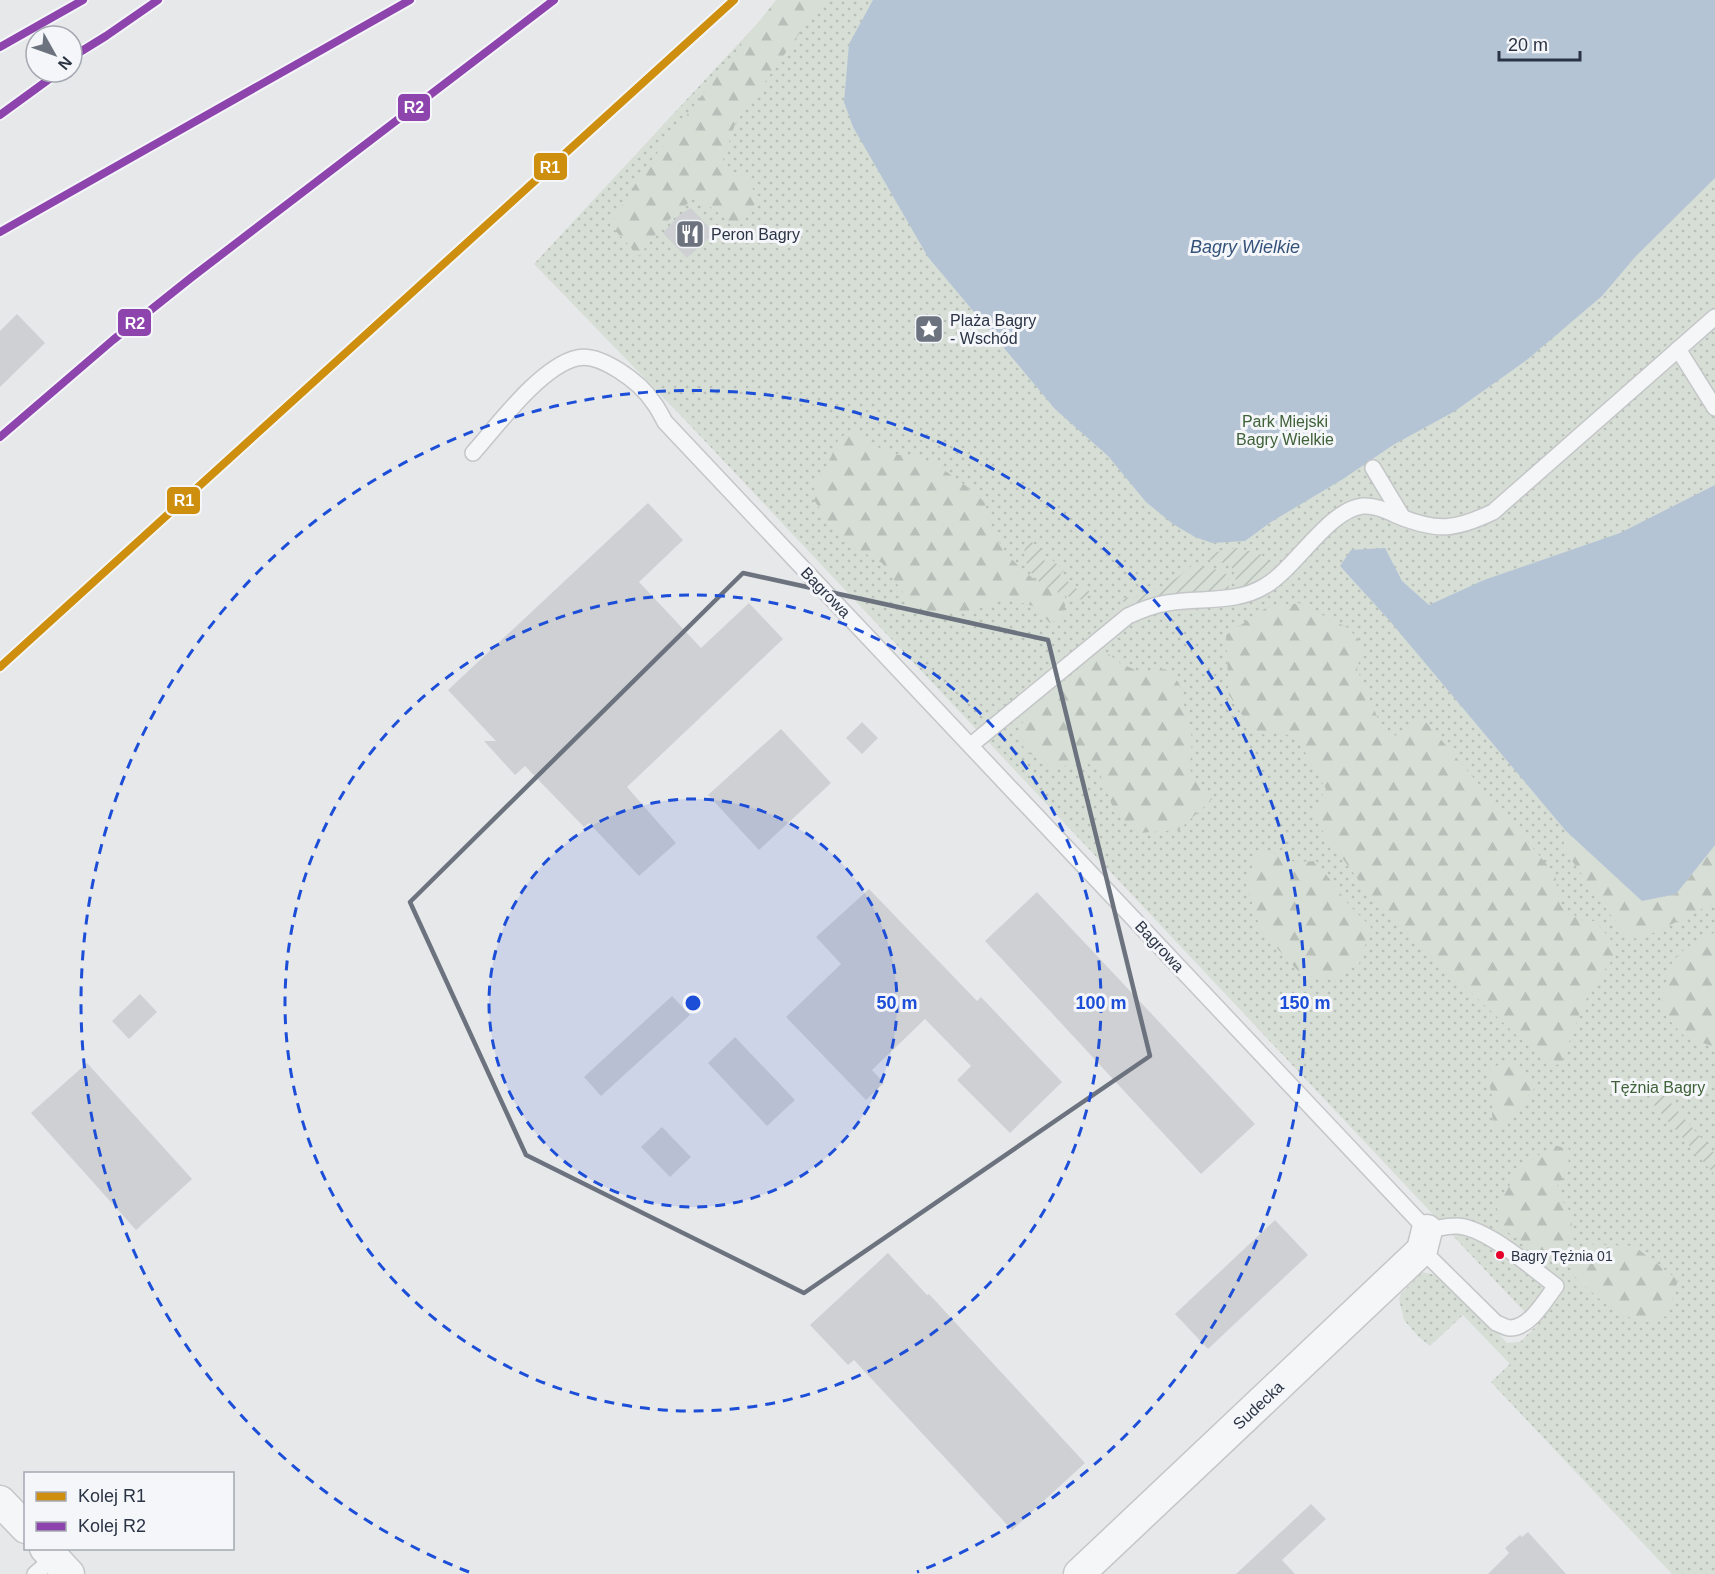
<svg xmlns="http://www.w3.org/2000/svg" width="1715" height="1574" font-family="Arial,sans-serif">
  <defs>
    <pattern id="grass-dots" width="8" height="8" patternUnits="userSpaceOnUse" patternTransform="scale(1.5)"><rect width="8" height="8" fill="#d6ded6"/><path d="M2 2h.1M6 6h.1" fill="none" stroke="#b8bfb9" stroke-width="1.8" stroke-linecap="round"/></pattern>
    <pattern id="forest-firs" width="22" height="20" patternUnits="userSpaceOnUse" patternTransform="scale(1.5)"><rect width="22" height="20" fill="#d6ded6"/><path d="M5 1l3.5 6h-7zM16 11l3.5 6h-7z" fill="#b8bfb9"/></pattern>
    <pattern id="garden-furrows" width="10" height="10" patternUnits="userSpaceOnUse" patternTransform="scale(1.5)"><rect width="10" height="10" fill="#d6ded6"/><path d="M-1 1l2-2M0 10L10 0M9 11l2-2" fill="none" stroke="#b8bfb9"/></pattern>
  </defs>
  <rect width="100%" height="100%" fill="#e6e8ea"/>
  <!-- grass -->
  <path fill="url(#grass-dots)" d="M779,0H1715V1574H1672L1491,1382L1510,1364L1463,1315L1430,1346L1419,1337L1404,1320L1399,1299L1401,1294L1422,1272L1440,1276L1450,1282L1507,1343L1520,1342L1537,1325L688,423L534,264Z"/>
  <!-- forest -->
  <g fill="url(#forest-firs)">
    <path d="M776,0H823L735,124L722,163L727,171L741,175L751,181L756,202L737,230L715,210L695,197L662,226L639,256L610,225L644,170Z"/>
    <path d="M848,432C866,433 875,449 892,454C901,456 911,455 920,457C932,460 977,492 984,502C988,510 988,521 992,529C1007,561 1034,583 1065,596V607L1060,619L1050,623L1033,606L1004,598L975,610L935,614L912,605L882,563L841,540L814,500L815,483L828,464L838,440Z"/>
    <path d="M1299,603L1348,628L1363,645L1357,669L1381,726L1398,737L1418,720L1427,723L1555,874L1560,905L1583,921H1595L1618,948C1613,963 1602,971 1595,984C1580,1008 1571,1036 1562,1063L1553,1066L1548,1065L1390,916L1365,889L1311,815L1326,789L1297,738L1275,731L1256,736L1229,695L1226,635L1266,608Z"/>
    <path d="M1102,649L1120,663L1144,674L1165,669L1179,683L1192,738L1190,770L1212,799L1179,830L1138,833L1115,813L1098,769L1085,762L1053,768L1024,750L1020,727L1032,708Z"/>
    <path d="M1566,831L1642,901L1676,894L1715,845V901L1693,914L1640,939L1630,938L1609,913L1563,848Z"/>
    <path d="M1270,852L1295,862L1316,861L1349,905L1371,927L1359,964L1333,979L1302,975L1261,931L1246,884L1257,853Z"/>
    <path d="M1715,932V1047L1685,1037L1660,1010L1669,967L1681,952Z"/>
    <path d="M1509,1058L1537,1085L1503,1126L1496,1127C1489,1115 1494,1110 1492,1097C1491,1088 1487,1081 1487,1072Z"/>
    <path d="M1553,1145L1569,1149L1568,1172L1554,1190L1572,1214L1571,1234L1547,1257L1501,1228L1495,1212L1518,1170Z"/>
    <path d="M1584,1244L1634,1246L1678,1280L1667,1316L1647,1322L1617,1314L1574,1277L1571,1261Z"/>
  </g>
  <!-- garden -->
  <g fill="url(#garden-furrows)">
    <path d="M1026,537L1042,551L1038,555L1046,562L1051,559L1064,570L1060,575L1079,591L1083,587L1090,592L1083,600C1050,593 1017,577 1026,537Z"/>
    <path d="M1238,548L1260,554L1277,568L1260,581L1237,588C1233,550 1223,571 1205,556L1227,549Z"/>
    <path d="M1194,564C1205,570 1218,567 1228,575L1229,591L1152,599L1129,607L1120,598C1148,598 1174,582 1194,564Z"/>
    <path d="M1651,1080L1715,1154V1175L1640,1089Z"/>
  </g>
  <!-- water -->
  <g fill="#b4c4d5">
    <path d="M873,0H1715V178L1636,256L1602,296L1528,359L1455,411L1393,445L1343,479L1271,522L1245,541L1212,543L1195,537L1173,524L1146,502L1108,456L1055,409L928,257L853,127L844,102L849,44Z"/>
    <path d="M1715,485V845L1676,894L1642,901L1566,831L1389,620L1340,566L1351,550L1385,548L1402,581L1429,605L1484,580L1620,533Z"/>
  </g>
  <!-- building -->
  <g fill="#ced0d3">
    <path d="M691,208L714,233L687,258L663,233L679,215Z"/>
    <path d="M17,314L45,343L0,387V331Z"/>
    <path d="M648,503L683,540L639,582L701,648L749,603L783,639L627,787L676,843L639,876L589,823L584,827L525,766L515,775L484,741H496L448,690Z"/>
    <path d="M862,722L878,738L862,754L846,738Z"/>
    <path d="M781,729L831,783L759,850L708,795Z"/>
    <path d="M869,889L977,1001L981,997L1062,1082L1010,1133L957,1080L971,1066L925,1019L872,1070L884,1083L866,1100L786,1017L841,964L816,937Z"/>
    <path d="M1037,892L1255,1124L1201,1174L985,941Z"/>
    <path d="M140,994L157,1012L129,1039L112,1021Z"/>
    <path d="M672,996L690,1015L601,1096L584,1077Z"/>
    <path d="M735,1037L795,1100L767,1126L708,1063Z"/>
    <path d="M87,1063L192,1179L136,1230L31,1113Z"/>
    <path d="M662,1127L691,1157L670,1177L641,1147Z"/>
    <path d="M1275,1220L1308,1255L1208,1349L1175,1314Z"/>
    <path d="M888,1253L927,1295L929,1294L1085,1463L1012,1530L854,1360L848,1365L810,1325Z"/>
    <path d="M1311,1504L1326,1519L1282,1560L1295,1574H1236Z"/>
    <path d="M1528,1532L1566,1574H1488L1509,1553L1505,1548L1520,1535L1522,1537Z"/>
  </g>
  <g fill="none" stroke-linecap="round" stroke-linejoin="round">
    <!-- lane casing -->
    <g stroke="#c4c6c8" stroke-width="18">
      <g id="lane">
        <path d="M1678,349L1715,408"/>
        <path d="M473,453C497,426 541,366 577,358C600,352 641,383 653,402C658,408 661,415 665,422L1427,1230C1436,1229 1446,1226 1455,1226C1484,1225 1533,1269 1556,1286C1545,1300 1530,1328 1510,1328C1505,1328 1500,1324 1496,1323L1422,1250"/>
        <path d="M1373,468L1403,518"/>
        <path d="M971,745L1128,616C1141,610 1153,605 1167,603C1200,597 1236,604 1265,586C1296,568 1329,509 1363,506C1375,505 1387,511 1398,516C1438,532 1455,530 1493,512L1715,317"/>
        <path d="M35,1574L54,1558"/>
      </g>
    </g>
    <!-- street casing -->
    <g stroke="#c4c6c8" stroke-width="33">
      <g id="street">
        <path d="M0,1501L26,1528"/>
        <path d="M45,1548L69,1574"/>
        <path d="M1079,1574L1422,1250L1427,1230"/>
      </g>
    </g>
    <!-- lane -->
    <use href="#lane" stroke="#f5f6f7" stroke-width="15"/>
    <!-- street -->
    <use href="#street" stroke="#f5f6f7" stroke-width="30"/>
    <!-- rail-1 casing -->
    <g stroke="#f4f6f9" stroke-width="12">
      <path id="rail-1" d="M0,667L734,0"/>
    </g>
    <!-- rail-2 casing -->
    <g stroke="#f4f6f9" stroke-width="12">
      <g id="rail-2">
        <path d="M0,47L83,0"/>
        <path d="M72,57L106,36L158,0"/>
        <path d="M0,115L59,72"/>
        <path d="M0,232L410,0"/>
        <path d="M0,437L113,340L192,277L554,0"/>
      </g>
    </g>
    <!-- rail-1 -->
    <use href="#rail-1" stroke="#ce8f0e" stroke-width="8"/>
    <!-- rail-2 -->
    <use href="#rail-2" stroke="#8e44ad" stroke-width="8"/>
  </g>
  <!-- marked area -->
  <path fill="none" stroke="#6c737f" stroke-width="4.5" stroke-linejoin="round" d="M743,573L1048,640L1150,1056L804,1293L526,1155L410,902Z"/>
  <!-- distance rings -->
  <circle cx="693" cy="1003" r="204" fill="#1d4ed8" fill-opacity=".12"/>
  <g fill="none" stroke="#1d4ed8" stroke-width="3" stroke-dasharray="10 8">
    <circle cx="693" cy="1003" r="204"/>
    <circle cx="693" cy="1003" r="408"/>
    <path d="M469 1572A612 612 0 1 1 917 1572"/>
  </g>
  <!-- icons -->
  <defs>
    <g id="restaurant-square" transform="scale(1.5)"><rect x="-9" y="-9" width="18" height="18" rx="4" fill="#6c737f" stroke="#f4f6f9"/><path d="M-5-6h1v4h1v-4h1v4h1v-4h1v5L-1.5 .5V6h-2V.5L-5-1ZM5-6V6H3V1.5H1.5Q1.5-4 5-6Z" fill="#fff"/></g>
    <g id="sight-square" transform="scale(1.5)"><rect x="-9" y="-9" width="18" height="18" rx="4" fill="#6c737f" stroke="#f4f6f9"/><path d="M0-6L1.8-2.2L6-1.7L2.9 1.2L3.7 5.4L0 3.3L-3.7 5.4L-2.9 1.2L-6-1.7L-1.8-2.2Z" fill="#fff"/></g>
  </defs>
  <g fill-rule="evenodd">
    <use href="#restaurant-square" x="690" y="234"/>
    <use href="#sight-square" x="929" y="329"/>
  </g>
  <!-- markers -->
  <circle fill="#e4002b" stroke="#f4f6f9" stroke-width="2" cx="1500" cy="1255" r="5"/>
  <g text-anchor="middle" stroke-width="6" stroke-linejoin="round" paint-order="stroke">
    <!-- bus labels -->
    <g font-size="14" fill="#2b3445" stroke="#f4f6f9" text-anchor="start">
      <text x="1511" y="1261">Bagry Tężnia 01</text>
    </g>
    <!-- poi labels -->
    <g font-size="16" fill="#2b3445" stroke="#f4f6f9" text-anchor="start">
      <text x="711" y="240">Peron Bagry</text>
      <text x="950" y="326">Plaża Bagry<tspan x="950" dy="18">- Wschód</tspan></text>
    </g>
    <!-- park labels -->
    <g font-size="16" fill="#3f6138" stroke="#f4f6f9">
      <text x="1285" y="427">Park Miejski<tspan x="1285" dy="18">Bagry Wielkie</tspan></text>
      <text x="1658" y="1093">Tężnia Bagry</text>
    </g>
    <!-- street labels -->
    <g font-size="16" fill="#2b3445" stroke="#f4f6f9">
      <text transform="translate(826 592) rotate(46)" y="6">Bagrowa</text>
      <text transform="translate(1160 946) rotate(47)" y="6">Bagrowa</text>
      <text transform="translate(1258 1405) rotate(-43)" y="6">Sudecka</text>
    </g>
    <!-- water labels -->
    <g font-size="18" font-style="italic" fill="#34527a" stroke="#f4f6f9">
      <text x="1245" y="253">Bagry Wielkie</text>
    </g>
  </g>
  <circle cx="693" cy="1003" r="9" fill="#1d4ed8" stroke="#f4f6f9" stroke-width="3"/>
  <g font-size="18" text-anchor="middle" font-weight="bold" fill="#1d4ed8" stroke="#f4f6f9" stroke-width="6" stroke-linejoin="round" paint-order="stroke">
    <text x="897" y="1009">50 m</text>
    <text x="1101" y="1009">100 m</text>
    <text x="1305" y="1009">150 m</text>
  </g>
  <g stroke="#f4f6f9" stroke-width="2">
    <rect x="397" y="93" width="34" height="29" rx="6" fill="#8e44ad"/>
    <rect x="533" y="152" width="35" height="29" rx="6" fill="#ce8f0e"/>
    <rect x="117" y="308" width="35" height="29" rx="6" fill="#8e44ad"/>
    <rect x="166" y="486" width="35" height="29" rx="6" fill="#ce8f0e"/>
  </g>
  <g font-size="16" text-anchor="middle" font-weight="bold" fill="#fff">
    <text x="414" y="113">R2</text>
    <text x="550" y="173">R1</text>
    <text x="135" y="329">R2</text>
    <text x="184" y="506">R1</text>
  </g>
  <!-- legend -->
  <rect x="24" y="1472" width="210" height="78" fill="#f4f6f9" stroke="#a4a8b1" stroke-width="1.5"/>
  <rect x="36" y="1492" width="30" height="9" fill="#ce8f0e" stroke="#a4a8b1" stroke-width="1.5"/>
  <text x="78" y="1502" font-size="18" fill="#2b3445">Kolej R1</text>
  <rect x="36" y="1522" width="30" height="9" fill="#8e44ad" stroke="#a4a8b1" stroke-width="1.5"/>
  <text x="78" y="1532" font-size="18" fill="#2b3445">Kolej R2</text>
  <!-- north arrow -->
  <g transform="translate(54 54) rotate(130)"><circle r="28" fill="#f4f6f9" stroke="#a4a8b1" stroke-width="1.5"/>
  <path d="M0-4.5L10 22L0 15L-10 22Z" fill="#6c737f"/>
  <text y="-9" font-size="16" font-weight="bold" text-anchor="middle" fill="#2b3445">N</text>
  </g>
  <!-- scale -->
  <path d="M1499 51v9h81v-9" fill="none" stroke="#2b3445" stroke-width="3"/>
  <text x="1508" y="51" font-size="18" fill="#2b3445" stroke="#f4f6f9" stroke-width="4.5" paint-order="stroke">20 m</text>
</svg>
